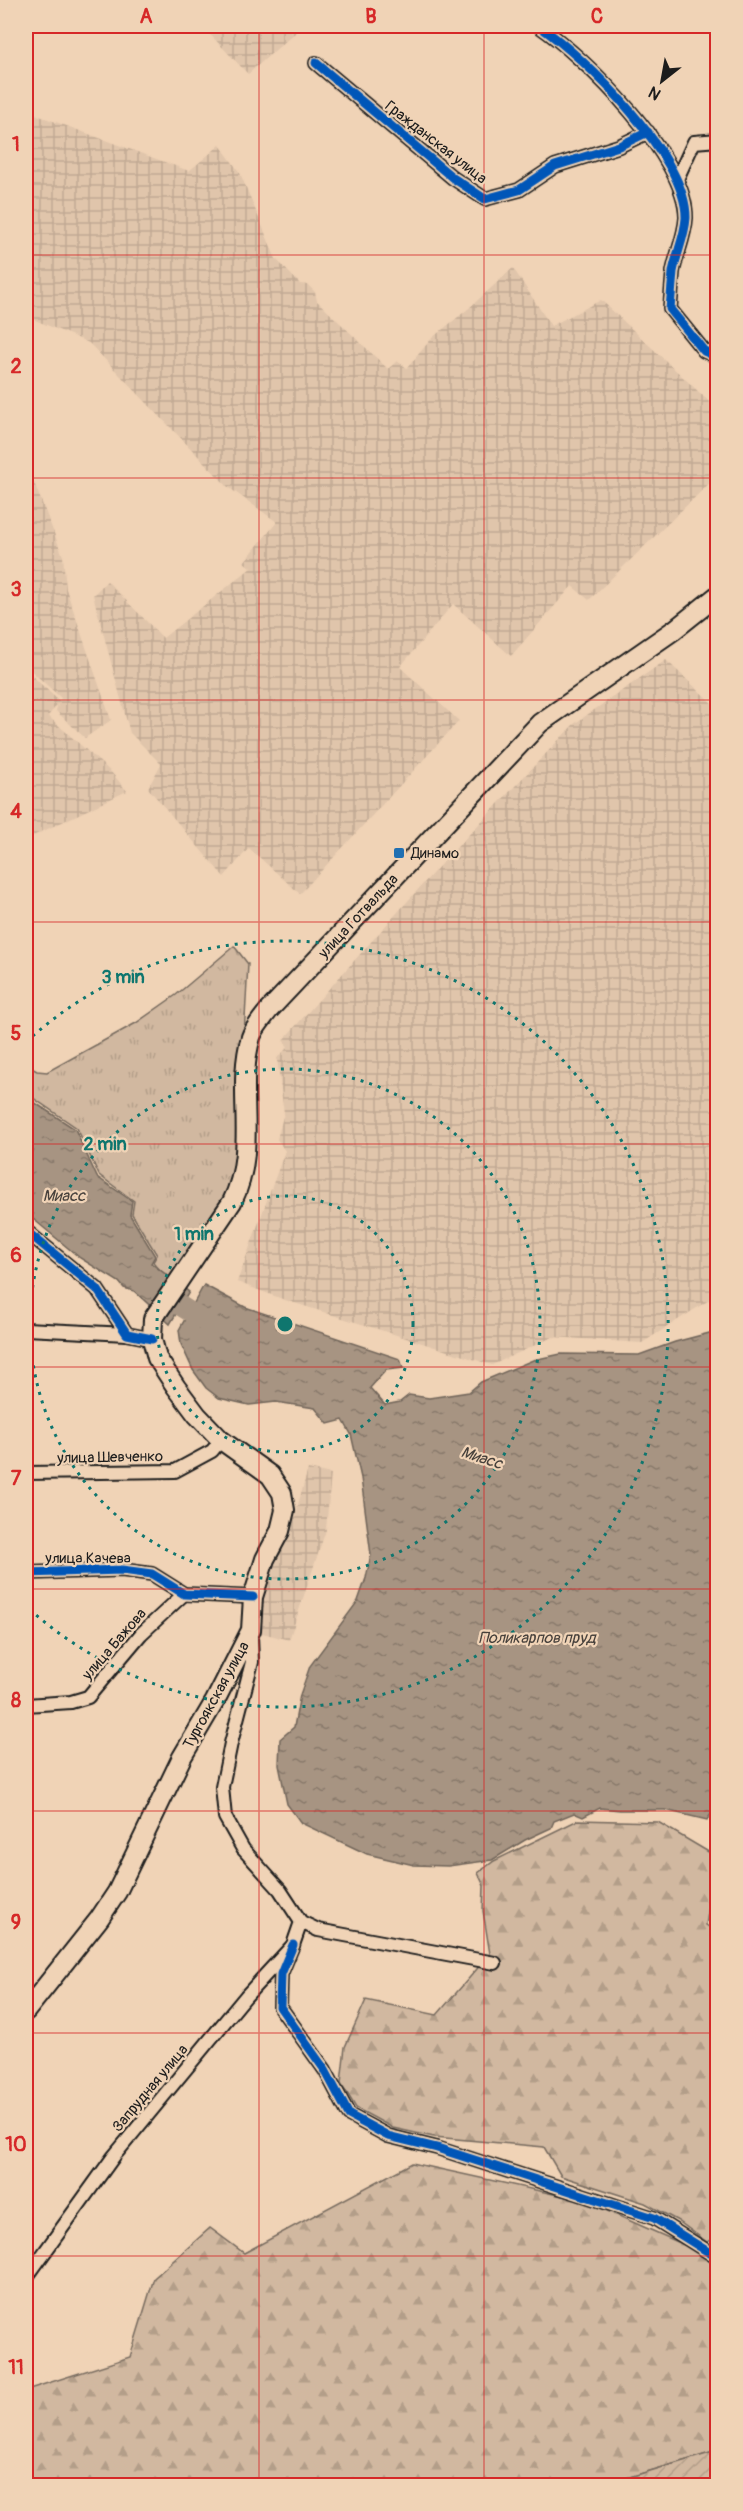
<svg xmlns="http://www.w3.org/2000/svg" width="743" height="2511" font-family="Pangolin,sans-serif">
  <defs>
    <pattern id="industrial-grid" width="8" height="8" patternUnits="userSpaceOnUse" patternTransform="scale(1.5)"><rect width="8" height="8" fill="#e0c5ab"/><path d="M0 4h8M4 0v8" fill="none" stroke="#c0a993"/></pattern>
    <pattern id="grass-tufts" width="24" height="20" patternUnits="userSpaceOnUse" patternTransform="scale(1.5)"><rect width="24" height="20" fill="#d1b8a0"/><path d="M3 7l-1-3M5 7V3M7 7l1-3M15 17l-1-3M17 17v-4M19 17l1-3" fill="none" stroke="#b39e89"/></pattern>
    <pattern id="forest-firs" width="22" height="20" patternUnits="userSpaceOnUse" patternTransform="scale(1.5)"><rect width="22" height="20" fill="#d1b8a0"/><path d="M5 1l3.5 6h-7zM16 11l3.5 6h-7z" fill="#b39e89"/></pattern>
    <pattern id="garden-furrows" width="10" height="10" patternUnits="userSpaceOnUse" patternTransform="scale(1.5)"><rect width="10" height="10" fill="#d1b8a0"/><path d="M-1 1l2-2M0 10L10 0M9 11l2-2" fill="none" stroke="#b39e89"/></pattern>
    <pattern id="water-ripples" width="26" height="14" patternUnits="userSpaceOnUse" patternTransform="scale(1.5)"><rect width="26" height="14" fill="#a79482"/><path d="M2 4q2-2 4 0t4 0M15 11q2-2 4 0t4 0" fill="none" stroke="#87786a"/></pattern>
  </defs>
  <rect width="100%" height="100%" fill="#f0d3b6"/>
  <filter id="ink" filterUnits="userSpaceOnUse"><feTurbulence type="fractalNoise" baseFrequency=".0167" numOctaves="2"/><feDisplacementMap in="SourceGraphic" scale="12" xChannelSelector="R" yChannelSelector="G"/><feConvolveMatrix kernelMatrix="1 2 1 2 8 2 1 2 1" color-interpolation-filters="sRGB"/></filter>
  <g filter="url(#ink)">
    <!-- industrial -->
    <g fill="url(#industrial-grid)">
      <path d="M202,26H303L248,74Z"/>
      <path d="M26,111L189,171L220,145L240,173L276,259L300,284L308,285L315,292L317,301L388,369L397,361L407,368L432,338L468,309L513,268L551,326L601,300L717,409V476L589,600L572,586L511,656L453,604L400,667L459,721L300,894L249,848L224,877L148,788L161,764L130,733L93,595L107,581L163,638L251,568L244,562L277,522L228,487L89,343L35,320L26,295Z"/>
      <path d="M31,475L63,556L66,589L111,720L85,738L56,711L58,704L48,716L111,772L127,791L33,836L26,829V670L59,701L61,698L26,666V479Z"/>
      <path d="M666,660L713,704L717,700V1295L642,1343L553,1337L492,1365L285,1300L237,1282L285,1151L277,1139L284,1113L277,1058L288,1047L283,1040L441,864L574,724Z"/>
      <path d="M308,1469L331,1474L326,1530L289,1640L262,1633L257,1599L267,1572L292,1526Z"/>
    </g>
    <!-- grass -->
    <path fill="url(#grass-tufts)" stroke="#766a5e" stroke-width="1.5" d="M234,946L248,964L236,1180L169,1280L153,1262L157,1255L132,1214L134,1201L99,1175L77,1128L26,1093V1065L37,1071L47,1072L136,1023L176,995Z"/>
    <!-- forest -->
    <g fill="url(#forest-firs)" stroke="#766a5e" stroke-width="1.5">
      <path d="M578,1820L658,1822L717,1857L706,1925L718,1933L717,2238L707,2242L678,2221L645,2203L561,2176L544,2147L434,2137L393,2128L356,2108L341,2083L345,2047L366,2000L437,2015L490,1954L483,1911L484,1886L478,1873L494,1861Z"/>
      <path d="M412,2163L585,2201L696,2250L717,2267V2451L603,2485H26V2390L130,2357L154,2278L210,2228L244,2253Z"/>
    </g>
    <!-- garden -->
    <path fill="url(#garden-furrows)" stroke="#766a5e" stroke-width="1.5" d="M717,2451V2485H603Z"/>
    <!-- water -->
    <g fill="url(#water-ripples)" stroke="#6f6459" stroke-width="1.5">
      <path d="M26,1097L75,1129L97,1177L132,1201L130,1215L155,1256L151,1263L189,1292L170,1324L134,1291L124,1288L119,1282L80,1258L26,1213V1141L30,1137L26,1134Z"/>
      <path d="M204,1285L245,1307L400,1359L403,1368L386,1370L370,1388L385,1405L400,1402L409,1395L429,1398L469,1392L481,1382L533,1360L561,1354L639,1355L675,1342L717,1331L718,1804L707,1820L665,1810H620L600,1808L583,1817L574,1813L554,1821L551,1828L525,1840L492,1860L448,1866L414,1865L367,1854L301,1823L287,1804L279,1765L280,1739L294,1727L300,1695L310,1666L358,1601L366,1578L371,1555L361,1478L351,1434L343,1420L328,1424L315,1408L276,1402L249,1405L219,1398L206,1388L193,1370L181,1344L179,1330Z"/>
    </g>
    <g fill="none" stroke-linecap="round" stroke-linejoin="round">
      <!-- river -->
      <path stroke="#a79482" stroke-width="20" d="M160,1293L211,1325"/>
      <!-- street casing -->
      <g stroke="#1c1c1c" stroke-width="16">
        <g id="street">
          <path d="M539,26C586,58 687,158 686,218C685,236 676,255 673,272C672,284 671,297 670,309L704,351L718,357"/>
          <path d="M714,26L718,28"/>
          <path d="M316,63L453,178L485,199L519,190L555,166L619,146L648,132"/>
          <path d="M677,179L694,142L718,140"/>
          <path d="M26,1231L97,1289L127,1334L152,1339"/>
          <path d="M26,1329L127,1334"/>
          <path d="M26,1473L175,1471L212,1451L221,1440"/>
          <path d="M26,1573L122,1570L152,1574L184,1594L253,1597"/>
          <path d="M251,1634L252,1662L231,1743L222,1787L225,1817L243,1849L280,1890L301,1922L318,1930L495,1963"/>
          <path d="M26,1705L71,1702L88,1697L141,1634L184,1594"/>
          <path d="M293,1945L281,1974L280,2007L325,2070L349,2115L388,2136L437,2148L654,2218L718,2258"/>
          <path d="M26,2278L114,2156L246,1996L293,1945L301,1922"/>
        </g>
      </g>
      <!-- primary casing -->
      <g stroke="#1c1c1c" stroke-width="22">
        <path id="primary" d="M26,2011L99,1919L117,1892L182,1757L215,1701L251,1630L253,1597L265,1559L280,1531L285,1510L282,1493L270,1475L221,1440L197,1415L176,1387L157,1358L152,1339L153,1319L232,1202C259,1148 235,1091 251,1037C254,1028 263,1018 269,1010L540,723L674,630L718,595"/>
      </g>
      <!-- street -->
      <use href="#street" stroke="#f0d3b6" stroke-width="12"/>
      <!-- primary -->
      <use href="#primary" stroke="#f0d3b6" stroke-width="18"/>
      <!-- cycleway casing -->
      <g stroke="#f0d3b6" stroke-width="13">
        <g id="cycleway">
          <path d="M539,26C586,58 687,158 686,218C685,236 676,255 673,272C672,284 671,297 670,309L704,351L718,357"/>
          <path d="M316,63L453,178L485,199L519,190L555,166L619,146L648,132"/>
          <path d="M26,1231L97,1289L127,1334L152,1339"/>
          <path d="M26,1573L122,1570L152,1574L184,1594L253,1597"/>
          <path d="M293,1945L281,1974L280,2007L325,2070L349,2115L388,2136L437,2148L654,2218L718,2258"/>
        </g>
      </g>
      <!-- cycleway -->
      <use href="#cycleway" stroke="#0057b8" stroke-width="9"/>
    </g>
  </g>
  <!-- grid -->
  <path fill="none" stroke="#d62828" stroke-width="1.5" stroke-opacity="0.55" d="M259,26V2486M484,26V2486M26,255H718M26,478H718M26,700H718M26,922H718M26,1144H718M26,1367H718M26,1589H718M26,1811H718M26,2033H718M26,2256H718"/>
  <!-- distance rings -->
  <g fill="none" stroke="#0f766e" stroke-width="3" stroke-dasharray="3 6">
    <circle cx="285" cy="1324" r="128"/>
    <circle cx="285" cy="1324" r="255"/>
    <path d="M26 1042A383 383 0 1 1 26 1606"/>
  </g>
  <!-- markers -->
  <rect fill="#1f6fb2" stroke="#f0d3b6" stroke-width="2" x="393" y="847" width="12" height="12" rx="3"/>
  <g text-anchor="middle" stroke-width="4.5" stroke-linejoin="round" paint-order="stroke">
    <!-- street labels -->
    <g font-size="15" fill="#1c1c1c" stroke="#f0d3b6">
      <text transform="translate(436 142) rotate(38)" y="5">Гражданская улица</text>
      <text transform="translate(358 916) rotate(-47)" y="5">улица Готвальда</text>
      <text transform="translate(110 1457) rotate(-1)" y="5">улица Шевченко</text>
      <text x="88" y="1563">улица Качева</text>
      <text transform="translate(114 1644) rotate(-49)" y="5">улица Бажова</text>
      <text transform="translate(216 1695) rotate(-61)" y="5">Тургоякская улица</text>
      <text transform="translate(150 2088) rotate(-50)" y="5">Запрудная улица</text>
    </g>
    <!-- poi labels -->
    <g font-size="15" fill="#1c1c1c" stroke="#f0d3b6" text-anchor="start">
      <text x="411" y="858">Динамо</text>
    </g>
    <!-- water labels -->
    <g font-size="16" font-style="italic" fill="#46403b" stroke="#f0d3b6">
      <text x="64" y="1201">Миасс</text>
      <text transform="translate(482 1457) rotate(18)" y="6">Миасс</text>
      <text x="537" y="1643">Поликарпов пруд</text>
    </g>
  </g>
  <circle cx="285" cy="1324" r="9" fill="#0f766e" stroke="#f0d3b6" stroke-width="3"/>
  <g font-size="18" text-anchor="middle" font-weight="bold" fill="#0f766e" stroke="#f0d3b6" stroke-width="4.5" stroke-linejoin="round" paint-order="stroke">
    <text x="123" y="983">3 min</text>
    <text x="105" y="1150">2 min</text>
    <text x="194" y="1240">1 min</text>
  </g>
  <!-- margin -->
  <rect width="743" height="2511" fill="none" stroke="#f0d3b6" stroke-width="66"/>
  <!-- north arrow -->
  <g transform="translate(662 81) rotate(211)" stroke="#f0d3b6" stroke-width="4.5" paint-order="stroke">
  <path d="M0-4.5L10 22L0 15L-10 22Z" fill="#1c1c1c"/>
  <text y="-9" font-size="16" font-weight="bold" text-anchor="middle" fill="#1c1c1c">N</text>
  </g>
  <rect x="33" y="33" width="677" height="2445" fill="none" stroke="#d62828" stroke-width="2"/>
  <g font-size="20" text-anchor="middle" font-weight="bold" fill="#d62828">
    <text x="146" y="23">A</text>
    <text x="371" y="23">B</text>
    <text x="597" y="23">C</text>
    <text x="16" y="151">1</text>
    <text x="16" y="373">2</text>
    <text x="16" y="596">3</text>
    <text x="16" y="818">4</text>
    <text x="16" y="1040">5</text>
    <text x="16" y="1262">6</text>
    <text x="16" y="1485">7</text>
    <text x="16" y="1707">8</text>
    <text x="16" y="1929">9</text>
    <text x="16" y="2151">10</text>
    <text x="16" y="2374">11</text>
  </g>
</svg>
